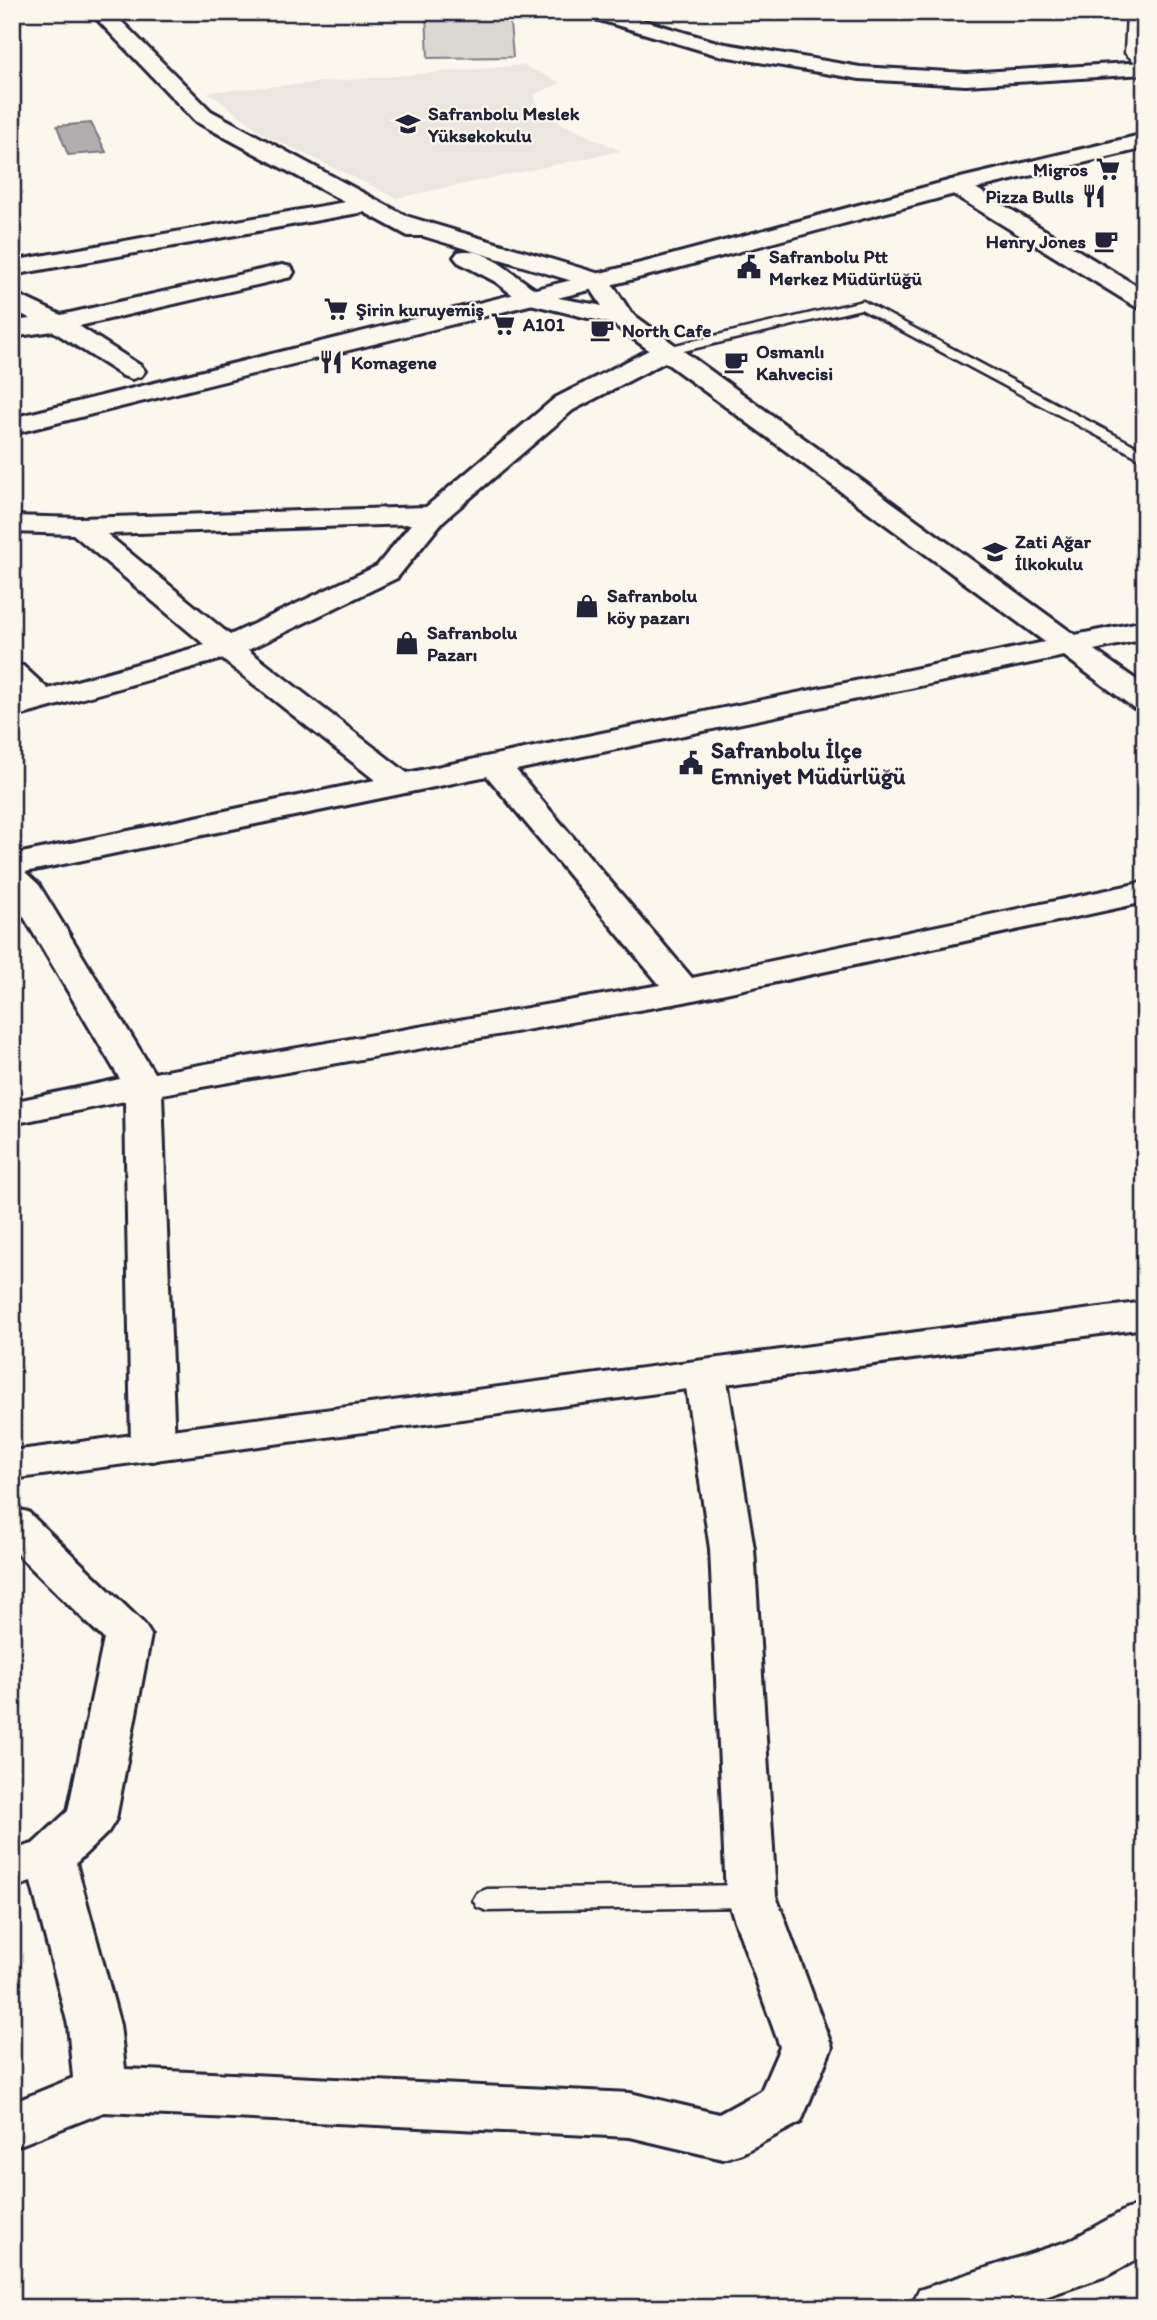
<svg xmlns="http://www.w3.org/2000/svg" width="1157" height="2320" font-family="Itim,sans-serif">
  <rect width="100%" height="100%" fill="#fbf7ec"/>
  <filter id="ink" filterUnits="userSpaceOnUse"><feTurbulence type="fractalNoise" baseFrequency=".0143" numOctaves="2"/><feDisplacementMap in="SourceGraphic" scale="14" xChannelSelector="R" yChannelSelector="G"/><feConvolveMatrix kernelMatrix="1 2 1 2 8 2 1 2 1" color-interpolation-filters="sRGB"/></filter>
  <g filter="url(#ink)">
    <!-- built -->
    <path fill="#ebe7df" d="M523,65L561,83L534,94L539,113L621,151L397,198L267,136L208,92Z"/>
    <!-- green -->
    <path fill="#dbd8d3" stroke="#7e7d87" stroke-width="2" d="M426,12H509L513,57L428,58Z"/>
    <!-- water -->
    <path fill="#b1aeb0" stroke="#787681" stroke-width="2" d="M91,123L106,152L68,155L57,126Z"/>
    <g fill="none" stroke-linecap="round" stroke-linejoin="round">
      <!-- lane casing -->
      <g stroke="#22223b" stroke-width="5">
        <g id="lane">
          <path d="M669,12H686L681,15Z"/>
          <path d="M1127,12H1137V52L1145,61V71L1125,53Z"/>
          <path d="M863,301L1145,451V461L861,309L667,355L660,351L667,347Z"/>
          <path d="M751,1885L761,1889L765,1896L761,1903L751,1907L487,1911L477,1907L473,1900L477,1893L487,1889Z"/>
        </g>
      </g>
      <!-- street casing -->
      <g stroke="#22223b" stroke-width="6">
        <g id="street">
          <path d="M90,12H112L211,111L406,216L607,276L631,313L1075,635L1145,621V639L1094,650L1145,686V710L1134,708L1064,656L516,770L692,978L1145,882V902L684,1002L162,1094L175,1447L168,1457L153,1461L138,1457L131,1447L125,1101L12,1124V1102L120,1079L12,897V855L375,780L222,659L12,718V699L20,697L12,690V664L23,666L48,689L205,645L73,534L12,532V516L80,518L426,507L555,398L649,350L613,324L522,302L496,282L458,262L454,257L458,252C487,245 515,278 538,291C556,300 582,301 602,306L589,286L423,236H408L364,212L12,275V261L345,202L195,121ZM665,362L1045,642L407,773L248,650L397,578L443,521L573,410ZM411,524L377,566L230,635L107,534ZM487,776L660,985L154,1073L39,885L25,872Z"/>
          <path d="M583,12H615L720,43L860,67L966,73L1145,62V74L966,85L860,79L717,55L586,16Z"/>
          <path d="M956,179L964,181L1145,291V309L1136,307L948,191L945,186L948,181Z"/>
          <path d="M282,265L291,267L294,272L291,277L79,326L141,366L145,371L141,376L132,379L123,376L53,331L12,337V321L31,319L12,309V292L61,315Z"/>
          <path d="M705,1361L720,1365L726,1374L754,1549L776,1896L832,2047L801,2122L742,2153L723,2159L630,2137L104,2112L12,2148V2103L73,2078L68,2025L31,1882L12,1888V1850L33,1844L68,1811L104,1639L12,1549V1508L28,1512L144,1624L151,1635L116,1819L108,1832L76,1863L120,2025L125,2069L630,2093L719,2114L761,2091L780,2047L726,1896L710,1549L684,1374L690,1365Z"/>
          <path d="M1145,2203V2255L1106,2276L1013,2308H911L919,2290L1069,2241L1125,2210Z"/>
        </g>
      </g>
      <!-- secondary casing -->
      <g stroke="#22223b" stroke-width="6">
        <g id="secondary">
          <path d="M1145,134V148L962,192L666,271L12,434V418L649,261L948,181Z"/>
          <path d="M1145,1302V1328L12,1479V1451Z"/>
        </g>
      </g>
      <!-- lane -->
      <use href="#lane" fill="#fbf7ec" fill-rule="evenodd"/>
      <!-- street -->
      <use href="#street" fill="#fbf7ec" fill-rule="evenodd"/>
      <!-- secondary -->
      <use href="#secondary" fill="#fbf7ec" fill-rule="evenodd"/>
    </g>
  </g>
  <!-- icons -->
  <defs>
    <g id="university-bare" transform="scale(1.89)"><path d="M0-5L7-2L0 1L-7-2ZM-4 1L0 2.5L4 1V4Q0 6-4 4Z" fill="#22223b" stroke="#fbf7ec" stroke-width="2.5" paint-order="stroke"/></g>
    <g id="supermarket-bare" transform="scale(1.89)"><path d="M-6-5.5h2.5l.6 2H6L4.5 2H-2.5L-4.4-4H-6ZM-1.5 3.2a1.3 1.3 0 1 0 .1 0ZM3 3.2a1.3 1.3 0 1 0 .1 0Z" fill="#22223b" stroke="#fbf7ec" stroke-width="2.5" paint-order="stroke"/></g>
    <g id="restaurant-bare" transform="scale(1.89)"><path d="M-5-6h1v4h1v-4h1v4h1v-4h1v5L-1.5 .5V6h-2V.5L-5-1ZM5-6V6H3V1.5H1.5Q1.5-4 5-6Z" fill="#22223b" stroke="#fbf7ec" stroke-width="2.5" paint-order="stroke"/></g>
    <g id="cafe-bare" transform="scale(1.89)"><path d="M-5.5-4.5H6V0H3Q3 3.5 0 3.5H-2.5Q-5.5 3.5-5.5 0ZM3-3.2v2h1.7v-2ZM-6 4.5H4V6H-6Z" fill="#22223b" stroke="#fbf7ec" stroke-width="2.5" paint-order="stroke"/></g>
    <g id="civic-bare" transform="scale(1.89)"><path d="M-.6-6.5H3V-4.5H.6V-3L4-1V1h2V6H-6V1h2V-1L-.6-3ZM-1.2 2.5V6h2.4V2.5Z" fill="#22223b" stroke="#fbf7ec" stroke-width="2.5" paint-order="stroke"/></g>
    <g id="school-bare" transform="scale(1.89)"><path d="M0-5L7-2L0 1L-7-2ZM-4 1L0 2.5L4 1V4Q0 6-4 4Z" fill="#22223b" stroke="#fbf7ec" stroke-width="2.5" paint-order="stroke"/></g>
    <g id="shop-bare" transform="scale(1.89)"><path d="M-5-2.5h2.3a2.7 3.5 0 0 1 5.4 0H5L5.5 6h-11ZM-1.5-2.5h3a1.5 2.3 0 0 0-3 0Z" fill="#22223b" stroke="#fbf7ec" stroke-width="2.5" paint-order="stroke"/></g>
  </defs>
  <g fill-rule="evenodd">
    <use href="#university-bare" x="408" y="124"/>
    <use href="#supermarket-bare" x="1108" y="169"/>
    <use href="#restaurant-bare" x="1094" y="196"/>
    <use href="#cafe-bare" x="1106" y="241"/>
    <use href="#civic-bare" x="749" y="267"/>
    <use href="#supermarket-bare" x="336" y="309"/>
    <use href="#supermarket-bare" x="503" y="324"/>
    <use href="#cafe-bare" x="602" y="330"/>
    <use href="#restaurant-bare" x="331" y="362"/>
    <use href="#cafe-bare" x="736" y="362"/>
    <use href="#school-bare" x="995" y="552"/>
    <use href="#shop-bare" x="587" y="606"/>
    <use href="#shop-bare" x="407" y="643"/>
    <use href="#civic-bare" x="691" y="763"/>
  </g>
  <g text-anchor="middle" stroke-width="5" stroke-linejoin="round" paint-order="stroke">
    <!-- far-poi labels -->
    <g font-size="19" font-weight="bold" fill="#22223b" stroke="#fbf7ec" text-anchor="start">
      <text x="428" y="120">Safranbolu Meslek<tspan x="428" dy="22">Yüksekokulu</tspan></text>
      <text x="1088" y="176" text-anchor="end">Migros</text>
      <text x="1074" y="203" text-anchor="end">Pizza Bulls</text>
      <text x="1086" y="248" text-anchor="end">Henry Jones</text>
      <text x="769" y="263">Safranbolu Ptt<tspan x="769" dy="22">Merkez Müdürlüğü</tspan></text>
      <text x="356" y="316">Şirin kuruyemiş</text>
      <text x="523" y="331">A101</text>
      <text x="622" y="337">North Cafe</text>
      <text x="756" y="358">Osmanlı<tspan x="756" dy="22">Kahvecisi</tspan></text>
      <text x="351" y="369">Komagene</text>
      <text x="1015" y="548">Zati Ağar<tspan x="1015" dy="22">İlkokulu</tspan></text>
      <text x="607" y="602">Safranbolu<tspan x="607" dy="22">köy pazarı</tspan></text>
      <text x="427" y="639">Safranbolu<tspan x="427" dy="22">Pazarı</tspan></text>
    </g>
    <!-- poi labels -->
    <g font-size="23" font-weight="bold" fill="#22223b" stroke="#fbf7ec" text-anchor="start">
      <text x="711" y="758">Safranbolu İlçe<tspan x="711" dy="26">Emniyet Müdürlüğü</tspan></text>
    </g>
  </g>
  <!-- margin -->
  <rect width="1157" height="2320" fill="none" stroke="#fbf7ec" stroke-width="42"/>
  <rect x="21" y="21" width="1115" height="2278" fill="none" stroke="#22223b" stroke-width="2.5" filter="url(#ink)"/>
</svg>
